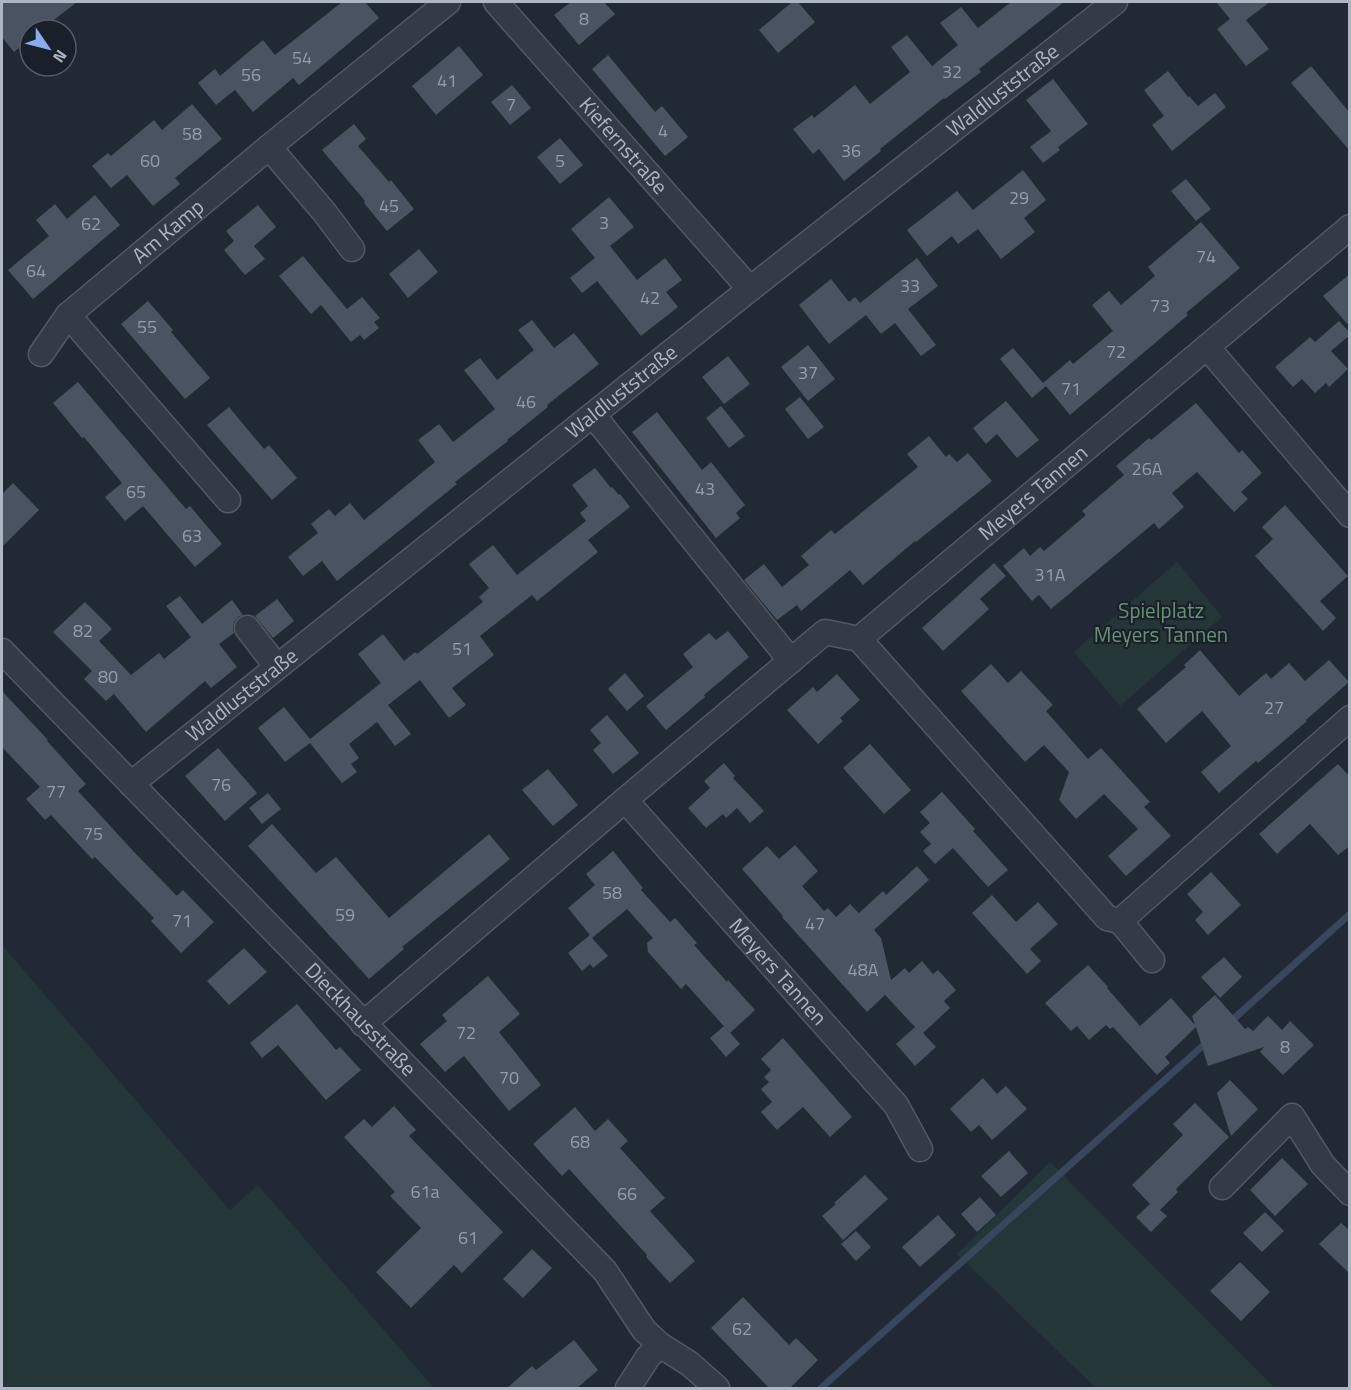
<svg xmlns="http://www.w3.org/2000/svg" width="1351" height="1390" font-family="'Titillium Web',sans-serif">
  <rect width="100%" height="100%" fill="#212935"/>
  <!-- green -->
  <g fill="#243637">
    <path d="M1177,562L1222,617L1120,706L1074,652Z"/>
    <path d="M2,945L230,1210L258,1185L434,1388H2Z"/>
    <path d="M1050,1162L1275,1388H1096L957,1254Z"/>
  </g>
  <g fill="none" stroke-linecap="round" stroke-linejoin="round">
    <!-- stream -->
    <g stroke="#38475d" stroke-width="7">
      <path d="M1229,1023L1350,914"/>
      <path d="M821,1388L1207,1042"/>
    </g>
  </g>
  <!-- building -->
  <g fill="#4a5361">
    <path d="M2,2H77L41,30H30V39L14,52L2,37Z"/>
    <path d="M342,2H365L379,18L299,85L293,78L253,112L235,90L216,105L198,83L215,69L220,76L263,40L275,55Z"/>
    <path d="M571,2H604L615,14L579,45L554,15Z"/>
    <path d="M792,2H798L815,22L778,53L759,30Z"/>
    <path d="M1011,2H1064L979,69L981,72L945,99L944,98L880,149L881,151L844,181L819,149L813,154L793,129L812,115L814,118L855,85L870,104L910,72L891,47L907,35L932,66L958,45L940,23L961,7L978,28Z"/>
    <path d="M1216,2H1270L1246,20L1269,49L1246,66L1217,29L1230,19Z"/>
    <path d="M459,46L483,75L436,115L412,86Z"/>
    <path d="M608,55L655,112L662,106L688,137L665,156L592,69Z"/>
    <path d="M1311,66L1350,113V151L1291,83Z"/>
    <path d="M1168,71L1188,97L1189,96L1198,106L1215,93L1226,107L1172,151L1152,125L1164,116L1144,90Z"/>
    <path d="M1053,79L1088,124L1058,147L1060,150L1043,163L1030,147L1051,131L1026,100Z"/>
    <path d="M512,85L531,108L510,125L491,102Z"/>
    <path d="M192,104L222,139L175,178L180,184L153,206L127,175L111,188L92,166L108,153L111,156L154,120L162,130Z"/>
    <path d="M354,124L366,139L358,146L389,182L391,180L414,209L387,231L364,203L365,201L322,150Z"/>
    <path d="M560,138L583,165L560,184L537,157Z"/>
    <path d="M1023,170L1046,200L1024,218L1035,232L1001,259L978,229L958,244L952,236L927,256L907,230L957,191L973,210Z"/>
    <path d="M1186,179L1211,209L1196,221L1171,191Z"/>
    <path d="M95,195L120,225L33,299L8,270L49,236L36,220L55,204L67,219Z"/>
    <path d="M609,197L634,227L610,246L637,280L665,258L682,280L666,292L678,307L641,336L597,281L582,293L570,278L595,258L571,229Z"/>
    <path d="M258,205L276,227L254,246L265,259L245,275L224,250L234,241L226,231Z"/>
    <path d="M1201,222L1240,268L1186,313L1188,315L1070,415L1046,386L1032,398L1000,359L1013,348L1043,383L1070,360L1073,364L1113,331L1092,305L1109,291L1121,305L1155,276L1148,267Z"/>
    <path d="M419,249L438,272L408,298L389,274Z"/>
    <path d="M303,256L347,309L362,297L380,318L374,322L379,328L364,340L360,335L351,342L321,305L311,314L279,276Z"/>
    <path d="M917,258L938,286L908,309L936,345L921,356L895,323L881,334L866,315L829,344L799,305L831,279L849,302L855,297L860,303Z"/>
    <path d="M1350,274V327L1323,296Z"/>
    <path d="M148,301L173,330L171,332L210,378L185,399L121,324Z"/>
    <path d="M532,320L554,348L574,333L599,364L547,405L548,407L507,440L508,441L455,482L457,484L337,581L322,561L303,576L288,557L318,533L311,524L329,509L335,516L350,503L364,520L435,462L418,440L439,424L453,442L495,409L464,370L480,358L497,380L534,350L518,330Z"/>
    <path d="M1339,321L1350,333V335L1331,351L1348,369L1329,387L1326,383L1315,393L1302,379L1293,387L1275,367L1310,337L1315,342Z"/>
    <path d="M808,345L835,379L808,401L781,367Z"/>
    <path d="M728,356L750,384L724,404L702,377Z"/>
    <path d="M78,382L186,509L190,506L222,544L195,567L143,506L125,521L105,497L122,483L84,437L82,438L53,403Z"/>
    <path d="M800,397L824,427L808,439L785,409Z"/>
    <path d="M1006,401L1039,440L1017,458L997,434L986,444L973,428Z"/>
    <path d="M1196,403L1239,453L1242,450L1262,473L1241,492L1248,499L1234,512L1197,472L1172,493L1184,507L1159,529L1154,523L1051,609L1039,595L1032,601L1003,566L1024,548L1030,556L1040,547L1044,551L1086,515L1082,511L1124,475L1116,466L1149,438L1151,440Z"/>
    <path d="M721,406L745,436L729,448L706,418Z"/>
    <path d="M229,407L264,449L269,445L297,478L272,500L207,425Z"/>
    <path d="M657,412L702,470L711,462L745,505L736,513L740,518L716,538L632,432Z"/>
    <path d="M929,436L946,457L949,454L957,462L968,453L992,481L916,542L915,541L863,585L850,570L801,611L797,605L777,620L744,580L764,564L782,587L809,565L801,556L831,530L835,534L918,467L907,454Z"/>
    <path d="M595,468L611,488L612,487L619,495L620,494L630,507L588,540L598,552L537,601L532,595L480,636L494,655L452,688L466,705L449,718L420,680L388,705L411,734L395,746L377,722L349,744L359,758L351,764L357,772L342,783L310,743L285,762L258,728L284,707L310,739L381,683L358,654L383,634L404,661L415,652L417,654L483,602L479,597L489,588L469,564L493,545L517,575L586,521L580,513L588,506L572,485Z"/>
    <path d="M13,483L39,510L2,547V494Z"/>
    <path d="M1285,505L1348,576L1320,601L1336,618L1323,631L1255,556L1273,539L1262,527Z"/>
    <path d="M994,563L1006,576L980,599L989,609L943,651L922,628Z"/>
    <path d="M180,596L202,624L232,600L243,615L238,617L234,622L233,629L234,633L219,644L237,667L211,688L205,681L146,732L114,694L106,701L84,679L92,671L53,632L85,602L112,629L99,641L131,675L159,653L164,659L191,637L166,606Z"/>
    <path d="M277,599L294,621L273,638L255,616Z"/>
    <path d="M728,631L749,657L704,695L705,697L666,730L646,706L693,667L683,654L709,633L716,640Z"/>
    <path d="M1200,650L1239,696L1266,673L1271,679L1289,663L1305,681L1329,660L1349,682L1306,720L1307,721L1258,763L1256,761L1219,793L1201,772L1231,746L1202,711L1166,743L1137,709L1186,667L1184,665Z"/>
    <path d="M991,664L1008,683L1021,671L1053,705L1046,711L1088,759L1101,748L1150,802L1144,807L1171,836L1126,876L1108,856L1138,829L1104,794L1076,819L1059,800L1069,772L1044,745L1025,762L961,691Z"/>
    <path d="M625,673L644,696L627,711L608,689Z"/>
    <path d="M837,674L860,700L840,718L843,721L818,744L787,710L813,687L817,692Z"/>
    <path d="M2,691L48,740L47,741L86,784L78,791L136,854L177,896L183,890L214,922L181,953L151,921L154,918L95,857L92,859L51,815L45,820L26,799L40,787L2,747Z"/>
    <path d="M607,715L639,753L613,774L593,750L601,743L590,730Z"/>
    <path d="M870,744L911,790L884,814L843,768Z"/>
    <path d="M218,748L257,793L225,821L185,776Z"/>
    <path d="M724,763L735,776L733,778L764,811L750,823L737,808L726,818L723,814L706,828L688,808L710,788L704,781Z"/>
    <path d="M1338,764L1350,777V846L1338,855L1310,824L1277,854L1259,834Z"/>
    <path d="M548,769L578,805L553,826L522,790Z"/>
    <path d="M942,792L975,829L973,831L1008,870L988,887L953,848L935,864L923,851L931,844L920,832L930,823L920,812Z"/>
    <path d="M268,793L281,809L262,824L249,808Z"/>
    <path d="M272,824L316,873L336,857L389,918L489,834L510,859L402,947L404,949L369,979L248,846Z"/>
    <path d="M795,845L818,871L802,886L824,911L828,908L836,917L850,904L859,913L883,891L886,895L917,866L929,880L874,930L881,938L891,980L905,968L909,973L922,961L933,974L938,970L956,990L944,1001L950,1008L923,1033L936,1047L915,1066L896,1044L915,1027L885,995L867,1012L782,917L783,916L742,869L767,846L779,859Z"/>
    <path d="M613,851L643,888L641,890L670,922L675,918L697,943L694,945L727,982L728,980L755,1010L730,1033L686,984L681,989L648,952L647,943L653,938L627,909L592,938L608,956L593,968L590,964L582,971L568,953L590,935L568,908L595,885L586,874Z"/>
    <path d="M1211,872L1241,905L1208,935L1195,920L1203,912L1187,894Z"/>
    <path d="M992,895L1016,922L1038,902L1058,924L1030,949L1041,961L1027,974L972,913Z"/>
    <path d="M244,948L267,972L229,1005L207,981Z"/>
    <path d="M1224,957L1242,977L1220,998L1201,977Z"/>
    <path d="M1088,965L1108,987L1107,988L1140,1026L1171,998L1195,1025L1192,1016L1215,995L1245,1029L1248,1027L1253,1031L1268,1016L1282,1030L1290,1021L1314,1045L1283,1075L1260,1052L1264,1047L1208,1066L1196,1027L1165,1057L1170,1063L1157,1075L1113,1027L1110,1029L1106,1025L1089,1040L1077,1026L1071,1031L1045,1003Z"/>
    <path d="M488,976L520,1014L499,1032L541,1085L509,1111L464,1056L445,1072L420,1044L447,1021L442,1015Z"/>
    <path d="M297,1004L336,1050L340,1047L361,1070L326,1100L278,1045L262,1058L250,1043Z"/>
    <path d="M724,1026L740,1044L726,1057L710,1038Z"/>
    <path d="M783,1038L852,1117L830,1137L803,1107L777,1130L761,1112L772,1102L761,1089L769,1082L764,1077L771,1070L761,1059Z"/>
    <path d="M983,1078L997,1094L1006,1086L1027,1109L992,1140L979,1125L971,1132L950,1109Z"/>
    <path d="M1230,1080L1258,1109L1231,1136L1217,1093Z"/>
    <path d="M1195,1103L1229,1137L1176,1189L1178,1192L1160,1210L1167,1216L1151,1232L1136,1217L1150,1204L1132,1185L1183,1135L1173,1124Z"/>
    <path d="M394,1106L416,1130L409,1136L503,1232L462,1273L454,1265L411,1308L376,1272L421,1228L390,1196L395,1192L344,1137L364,1119L372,1127Z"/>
    <path d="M575,1107L595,1131L608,1119L628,1141L620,1148L665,1198L650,1211L695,1261L670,1283L646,1257L647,1255L569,1169L562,1176L533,1144Z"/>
    <path d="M1009,1151L1028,1173L1001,1197L981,1176Z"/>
    <path d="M1282,1158L1308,1184L1275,1216L1250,1190Z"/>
    <path d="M865,1175L888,1199L843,1240L822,1216L836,1204L834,1203Z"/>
    <path d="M980,1197L996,1215L977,1232L961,1214Z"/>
    <path d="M1265,1212L1284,1231L1262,1252L1243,1233Z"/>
    <path d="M938,1215L956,1235L920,1267L902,1247Z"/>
    <path d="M1341,1223L1350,1231V1274L1319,1244Z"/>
    <path d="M856,1231L871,1247L856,1261L841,1244Z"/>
    <path d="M532,1249L552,1268L523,1298L503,1279Z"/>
    <path d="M1240,1262L1270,1292L1241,1321L1210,1291Z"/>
    <path d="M743,1297L789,1345L796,1338L818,1360L789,1389H770L711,1328Z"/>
    <path d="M574,1340L598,1370L576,1389H506L532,1366L536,1370Z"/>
  </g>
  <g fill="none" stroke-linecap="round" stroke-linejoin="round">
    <!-- minor casing -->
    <g stroke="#525964" stroke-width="27">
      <g id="minor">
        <path id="s1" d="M496,2L750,289"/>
        <path d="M269,147L325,213L352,249"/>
        <path d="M68,315L228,500"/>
        <path d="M1207,347L1350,515"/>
        <path id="s2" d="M41,354L68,315L269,147L448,2"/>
        <path d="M593,415L791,661"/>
        <path d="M247,628L277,667"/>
        <path d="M859,639L1107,918L1120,921L1350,718"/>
        <path id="s3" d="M2,651L605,1271L644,1330L660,1345L690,1364L717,1388"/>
        <path id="s4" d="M131,784L750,289L1115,2"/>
        <path id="s5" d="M625,800L896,1105L920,1149"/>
        <path d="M1120,921L1152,960"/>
        <path id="s6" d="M363,1024L625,800L825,632L859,639L1350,227"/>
        <path d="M1222,1187L1292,1116L1323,1165L1350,1193"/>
        <path d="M628,1388L648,1357L660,1345"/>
      </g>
    </g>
    <!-- minor -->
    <use href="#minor" stroke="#353b46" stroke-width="24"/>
  </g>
  <g text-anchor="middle" stroke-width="4.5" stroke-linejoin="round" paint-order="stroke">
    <!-- number labels -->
    <g font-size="18" fill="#969daa">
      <text x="584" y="25">8</text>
      <text x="302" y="64">54</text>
      <text x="952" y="78">32</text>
      <text x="251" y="81">56</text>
      <text x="447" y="87">41</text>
      <text x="511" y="111">7</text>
      <text x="663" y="137">4</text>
      <text x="192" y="140">58</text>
      <text x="851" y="157">36</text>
      <text x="150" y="167">60</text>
      <text x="560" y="167">5</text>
      <text x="1019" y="204">29</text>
      <text x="389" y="212">45</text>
      <text x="604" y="229">3</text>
      <text x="91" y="230">62</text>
      <text x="1206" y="263">74</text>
      <text x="36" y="277">64</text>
      <text x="910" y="292">33</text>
      <text x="650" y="304">42</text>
      <text x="1160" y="312">73</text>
      <text x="147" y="333">55</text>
      <text x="1116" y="358">72</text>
      <text x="808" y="379">37</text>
      <text x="1071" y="395">71</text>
      <text x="526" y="408">46</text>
      <text x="1147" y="475">26A</text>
      <text x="705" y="495">43</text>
      <text x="136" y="498">65</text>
      <text x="192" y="542">63</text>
      <text x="1050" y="581">31A</text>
      <text x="83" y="637">82</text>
      <text x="462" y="655">51</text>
      <text x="108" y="683">80</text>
      <text x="1274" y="714">27</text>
      <text x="221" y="791">76</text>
      <text x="56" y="798">77</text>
      <text x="93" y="840">75</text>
      <text x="612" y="899">58</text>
      <text x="345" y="921">59</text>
      <text x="182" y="927">71</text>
      <text x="815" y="930">47</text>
      <text x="863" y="976">48A</text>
      <text x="466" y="1039">72</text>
      <text x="1285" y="1053">8</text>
      <text x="509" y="1084">70</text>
      <text x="580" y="1148">68</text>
      <text x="425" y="1198">61a</text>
      <text x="627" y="1200">66</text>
      <text x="468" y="1244">61</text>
      <text x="742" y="1335">62</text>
    </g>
    <!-- street labels -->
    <g font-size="21" fill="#afb6c3" stroke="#1a202a">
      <text dy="7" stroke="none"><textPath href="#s4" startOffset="1114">Waldluststraße</textPath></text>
      <text dy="7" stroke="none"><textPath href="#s1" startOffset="192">Kiefernstraße</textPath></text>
      <text dy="7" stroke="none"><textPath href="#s2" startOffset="178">Am Kamp</textPath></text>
      <text dy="7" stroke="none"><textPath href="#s4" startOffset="628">Waldluststraße</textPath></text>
      <text dy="7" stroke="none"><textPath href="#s6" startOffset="868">Meyers Tannen</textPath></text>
      <text dy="7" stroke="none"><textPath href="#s4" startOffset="142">Waldluststraße</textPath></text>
      <text dy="7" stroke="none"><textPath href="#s5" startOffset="230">Meyers Tannen</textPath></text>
      <text dy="7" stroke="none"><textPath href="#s3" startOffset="514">Dieckhausstraße</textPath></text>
    </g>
    <!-- park labels -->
    <g font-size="21" fill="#689173" stroke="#1a202a">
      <text x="1161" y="618">Spielplatz<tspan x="1161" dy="24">Meyers Tannen</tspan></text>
    </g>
  </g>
  <!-- border -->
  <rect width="1351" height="1390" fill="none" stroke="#afb6c3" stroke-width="6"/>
  <!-- north arrow -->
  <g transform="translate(48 48) rotate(125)"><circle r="28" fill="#1a202a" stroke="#565c67" stroke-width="1.5"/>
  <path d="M0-4.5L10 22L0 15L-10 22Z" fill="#87adef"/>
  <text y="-9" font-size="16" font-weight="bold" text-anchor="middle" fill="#afb6c3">N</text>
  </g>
</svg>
